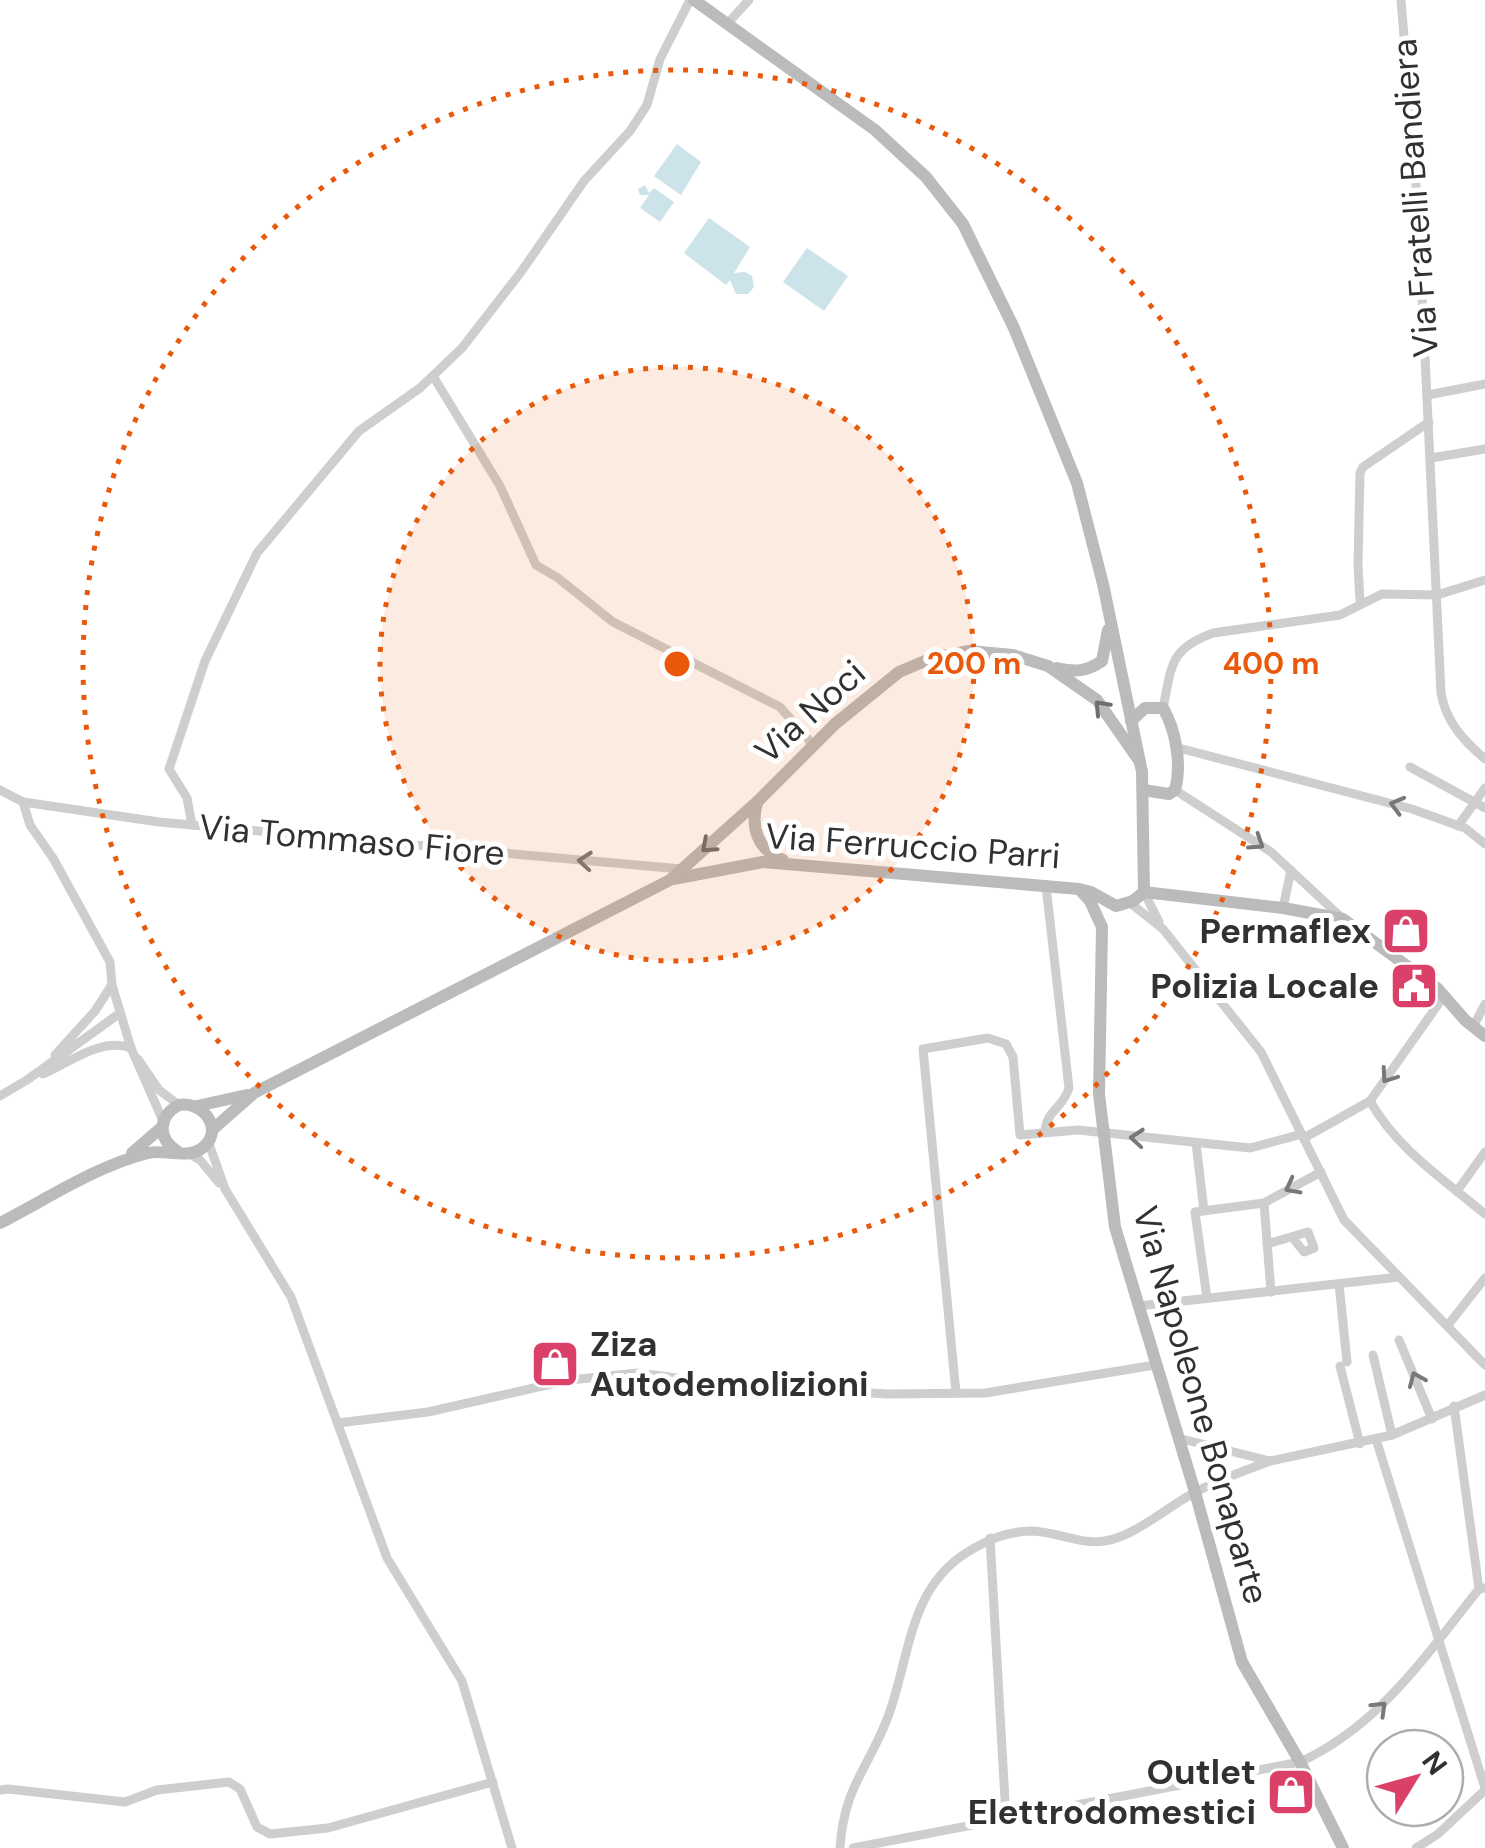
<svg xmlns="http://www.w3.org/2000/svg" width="1485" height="1848" font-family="'DM Sans',sans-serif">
  <rect width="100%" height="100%" fill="#fff"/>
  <!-- water -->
  <g fill="#cbe3e9">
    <path d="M677,144L701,162L681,195L654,176Z"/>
    <path d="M645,185L649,193L654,188L674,202L660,222L640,208L649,195H640L638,189Z"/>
    <path d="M709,218L750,247L734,273L745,272L752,276L754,287L748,294H736L730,280L726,285L684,253Z"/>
    <path d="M807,248L848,276L824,311L783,282Z"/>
  </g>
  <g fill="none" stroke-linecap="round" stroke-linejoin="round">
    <!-- street -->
    <g stroke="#cecece" stroke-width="9">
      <path d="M1401,0L1418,210L1441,693C1446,722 1463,740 1485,759"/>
      <path d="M727,24L749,0"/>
      <path d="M433,376L500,486L536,565L558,578L613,622L780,707L814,746"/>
      <path d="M1428,395L1485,384"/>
      <path d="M1431,458L1485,449"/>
      <path d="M1360,602L1358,565L1360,473L1363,467L1429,422"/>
      <path d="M1163,708C1172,666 1169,649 1213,633L1340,615L1382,594L1437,595L1485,580"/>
      <path d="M1175,747L1412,809L1465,828L1485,844"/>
      <path d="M1410,767L1485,808"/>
      <path d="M0,790L23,802L159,822L681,869"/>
      <path d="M1175,790L1271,852L1343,919"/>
      <path d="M23,802L30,825L53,858L110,962L112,985L131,1048L163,1121"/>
      <path d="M192,825L187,798L169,769L205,661L257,553L359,431L420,388L462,348L521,272L584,181L630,131L647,105L660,59L690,0"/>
      <path d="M1458,826L1485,788"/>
      <path d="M1144,892L1159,922"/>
      <path d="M1129,902L1163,929L1261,1052L1344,1220L1485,1365"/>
      <path d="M1283,908L1291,870"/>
      <path d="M1473,1027L1485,1004"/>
      <path d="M55,1055L95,1011L111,986"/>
      <path d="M138,1059L159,1090L179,1105"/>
      <path d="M43,1074C70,1062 102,1037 131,1048"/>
      <path d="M0,1096L27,1080L120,1013"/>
      <path d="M1370,1101C1397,1149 1443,1179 1485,1214"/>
      <path d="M1045,1131C1047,1110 1063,1108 1069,1088L1046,886"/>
      <path d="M1304,1138L1370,1101L1444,996"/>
      <path d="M208,1141L225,1189L291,1297L387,1558L462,1681L512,1848"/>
      <path d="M1196,1143L1204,1211"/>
      <path d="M188,1153L200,1160L219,1183"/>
      <path d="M1457,1191L1485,1152"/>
      <path d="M1264,1203L1271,1292"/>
      <path d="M1267,1244L1308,1232L1314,1248L1304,1252L1292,1237"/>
      <path d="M1339,1284L1347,1362"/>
      <path d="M1207,1298L1195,1212L1264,1203L1321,1172"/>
      <path d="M1138,1306L1399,1277"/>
      <path d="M1448,1325L1485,1278"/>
      <path d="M1399,1340L1432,1419"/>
      <path d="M1373,1355L1392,1435"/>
      <path d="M1340,1366L1360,1444"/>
      <path d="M956,1393L923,1049L988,1038L1006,1044L1013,1057L1020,1135L1078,1130L1250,1148L1302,1134"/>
      <path d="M1454,1406L1479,1589"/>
      <path d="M338,1423L428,1412L569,1380L638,1373L732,1385L888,1394L985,1393L1155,1365"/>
      <path d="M1376,1439L1485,1788"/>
      <path d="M1270,1461L1392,1435L1485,1395"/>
      <path d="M990,1538L1006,1818"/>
      <path d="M0,1790L8,1789L125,1802L157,1790L229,1782L240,1789L257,1827L270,1834L328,1828L493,1782"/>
      <path d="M840,1848C844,1785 870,1767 889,1714C910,1656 909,1589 966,1553C987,1540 1005,1532 1030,1531C1056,1531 1079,1545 1105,1541C1135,1536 1166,1508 1192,1494C1217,1480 1244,1471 1270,1461L1178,1438"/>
      <path d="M853,1848L1300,1762C1379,1726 1426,1655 1479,1589L1485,1588"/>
      <path d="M1416,1848L1438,1834L1485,1790"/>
    </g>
    <!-- secondary -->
    <g stroke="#bbb" stroke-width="12">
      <path d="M694,0L875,130L926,177L963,224L1014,328L1077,483L1103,584L1142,772L1144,892"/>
      <path d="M1057,668C1075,672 1086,672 1102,661L1108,630"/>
      <path d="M1131,721L1145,708H1163C1176,730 1182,765 1175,790L1169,794L1143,790"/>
      <path d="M757,803C750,828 758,850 783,860"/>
      <path d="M673,879L763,862L1079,889L1091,892L1116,906L1133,901L1144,892"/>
      <path d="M1079,889L1090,901L1102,927L1099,1094L1115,1227L1195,1492L1242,1662L1300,1762L1343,1848"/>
      <path d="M1144,892L1283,908L1343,919L1437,988L1465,1020L1485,1036"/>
      <path d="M197,1106L247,1095"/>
      <path d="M212,1130L254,1093L670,880L758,801L835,724L899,672L932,658L969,651L1013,655L1048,666L1097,700L1140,762"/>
      <path d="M132,1153L162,1127"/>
      <path d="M0,1223C47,1199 96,1166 148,1153C164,1149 187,1159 201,1149C226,1131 204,1101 179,1105C158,1116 157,1138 177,1151"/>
    </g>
  </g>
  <!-- one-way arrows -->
  <defs><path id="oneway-chevron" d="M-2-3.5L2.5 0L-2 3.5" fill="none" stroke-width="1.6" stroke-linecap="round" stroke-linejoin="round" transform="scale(2.5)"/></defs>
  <g stroke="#6f6f6f">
    <use href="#oneway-chevron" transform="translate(1101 707) rotate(-133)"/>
    <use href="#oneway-chevron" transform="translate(708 846) rotate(138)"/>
  </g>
  <g stroke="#787878">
    <use href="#oneway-chevron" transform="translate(1397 805) rotate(-165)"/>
    <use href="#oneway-chevron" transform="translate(1257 843) rotate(33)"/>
    <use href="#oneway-chevron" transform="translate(585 861) rotate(-175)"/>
    <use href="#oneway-chevron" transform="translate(1388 1076) rotate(125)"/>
    <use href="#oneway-chevron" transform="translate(1137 1138) rotate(-175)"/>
    <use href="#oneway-chevron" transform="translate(1292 1187) rotate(152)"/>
    <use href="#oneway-chevron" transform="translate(1416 1379) rotate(-113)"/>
    <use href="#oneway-chevron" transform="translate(1380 1708) rotate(-44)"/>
  </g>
  <!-- distance rings -->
  <circle cx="677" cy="664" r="297" fill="#e8590c" fill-opacity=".12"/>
  <g fill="none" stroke="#e8590c" stroke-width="5" stroke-dasharray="5 10">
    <circle cx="677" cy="664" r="297"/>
    <circle cx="677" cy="664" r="594"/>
  </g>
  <!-- icons -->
  <defs>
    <g id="shop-square" transform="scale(2.5)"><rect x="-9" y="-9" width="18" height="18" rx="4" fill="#da4068" stroke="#fff"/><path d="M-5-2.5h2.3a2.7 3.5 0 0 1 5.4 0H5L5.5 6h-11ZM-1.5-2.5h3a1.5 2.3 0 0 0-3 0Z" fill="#fff"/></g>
    <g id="civic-square" transform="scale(2.5)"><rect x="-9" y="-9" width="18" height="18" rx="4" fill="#da4068" stroke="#fff"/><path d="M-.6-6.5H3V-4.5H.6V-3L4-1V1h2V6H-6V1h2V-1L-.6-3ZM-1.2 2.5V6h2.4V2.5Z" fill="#fff"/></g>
  </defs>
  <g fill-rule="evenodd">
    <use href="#shop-square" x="1406" y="931"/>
    <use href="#civic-square" x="1414" y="986"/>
    <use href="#shop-square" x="555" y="1364"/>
    <use href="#shop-square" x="1291" y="1792"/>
  </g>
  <g text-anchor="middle" stroke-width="10" stroke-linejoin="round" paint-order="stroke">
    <!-- street labels -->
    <g font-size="35" fill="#313131" stroke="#fff">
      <text transform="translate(1415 198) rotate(-94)" y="12">Via Fratelli Bandiera</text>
      <text transform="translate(810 712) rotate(-42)" y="12">Via Noci</text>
      <text transform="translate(352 840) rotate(5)" y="12">Via Tommaso Fiore</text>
      <text transform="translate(913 846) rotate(4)" y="12">Via Ferruccio Parri</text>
      <text transform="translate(1201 1405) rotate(74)" y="12">Via Napoleone Bonaparte</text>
    </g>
    <!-- poi labels -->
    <g font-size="35" font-weight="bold" fill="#313131" stroke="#fff" text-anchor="end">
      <text x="1371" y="943">Permaflex</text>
      <text x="1379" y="998">Polizia Locale</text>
      <text x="590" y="1356" text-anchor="start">Ziza<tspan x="590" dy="40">Autodemolizioni</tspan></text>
      <text x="1256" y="1784">Outlet<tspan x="1256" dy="40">Elettrodomestici</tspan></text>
    </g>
  </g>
  <circle cx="677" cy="664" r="15" fill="#e8590c" stroke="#fff" stroke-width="5"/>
  <g font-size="30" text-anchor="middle" font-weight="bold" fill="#e8590c" stroke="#fff" stroke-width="10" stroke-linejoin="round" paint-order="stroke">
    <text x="974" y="674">200 m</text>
    <text x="1271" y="674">400 m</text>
  </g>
  <!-- north arrow -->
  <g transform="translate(1415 1778) rotate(53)"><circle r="48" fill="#ffffff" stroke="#adadad" stroke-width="2.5"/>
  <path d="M0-8L18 38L0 25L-18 38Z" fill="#da4068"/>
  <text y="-15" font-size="28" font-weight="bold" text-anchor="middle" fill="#313131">N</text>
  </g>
</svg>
